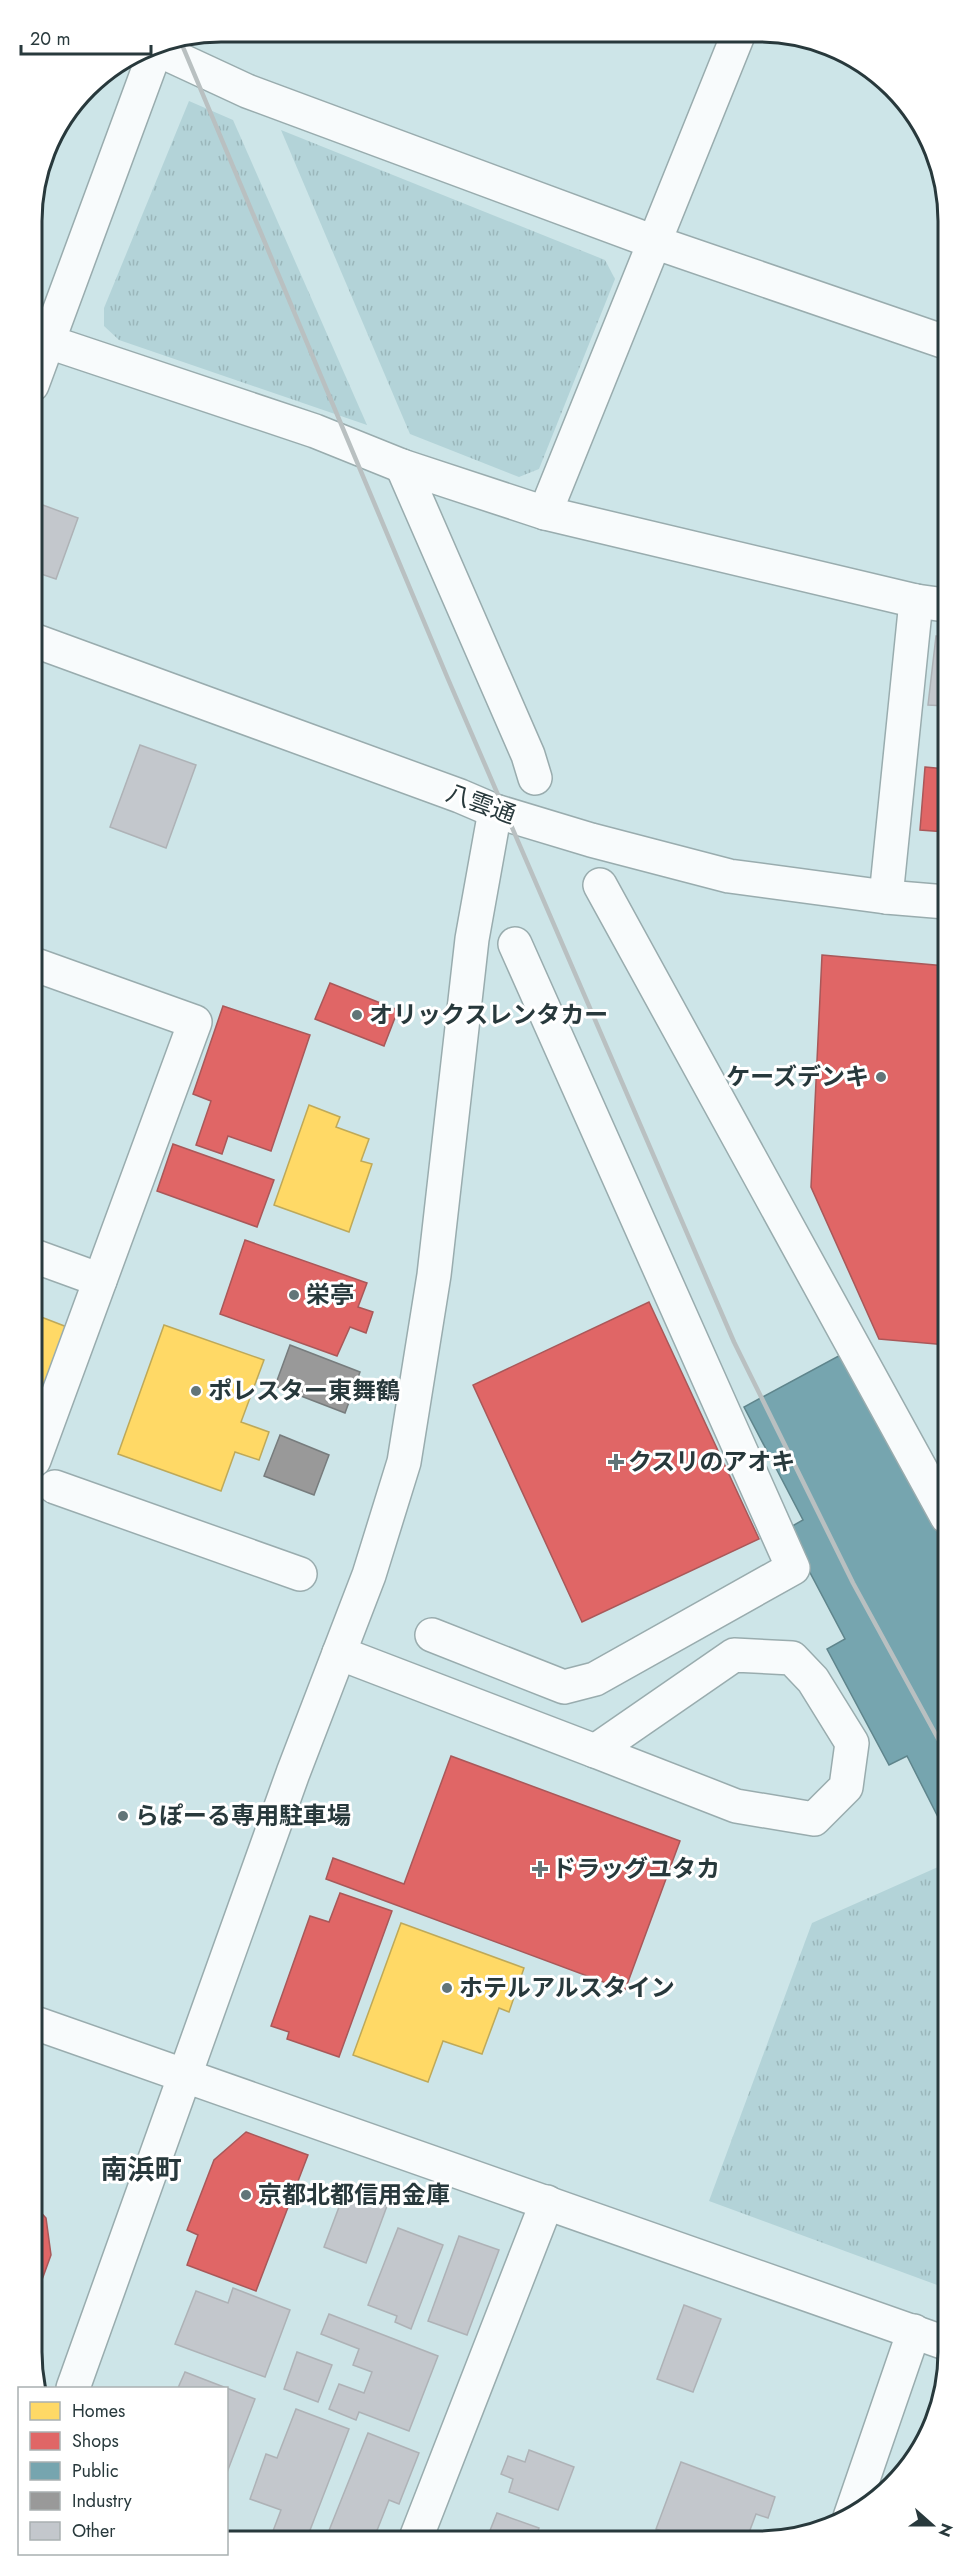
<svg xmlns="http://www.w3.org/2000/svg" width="980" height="2573" font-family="Jost,'Noto Sans JP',sans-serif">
  <defs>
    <pattern id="park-tufts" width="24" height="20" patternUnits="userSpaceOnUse" patternTransform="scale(1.5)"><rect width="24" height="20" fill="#b3d3d8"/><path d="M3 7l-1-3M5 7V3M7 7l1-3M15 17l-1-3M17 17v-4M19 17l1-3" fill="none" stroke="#9ab6ba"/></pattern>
  </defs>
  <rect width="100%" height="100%" fill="#cde5e8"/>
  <!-- park -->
  <g fill="url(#park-tufts)">
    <path d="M189,101L233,120L367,425L119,340L104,326V308Z"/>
    <path d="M281,130L605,260L615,279L539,469L519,477L410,434Z"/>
    <path d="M947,1863L948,2289L709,2201L812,1923Z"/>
  </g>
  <!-- homes -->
  <g fill="#ffd966" stroke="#bea959" stroke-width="1.5">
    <path d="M309,1105L340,1117L336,1127L369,1139L361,1161L372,1164L349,1232L274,1205Z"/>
    <path d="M36,1315L67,1327L34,1416V1322Z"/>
    <path d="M164,1325L264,1360L241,1422L269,1432L259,1460L235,1452L221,1491L118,1454Z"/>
    <path d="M401,1923L524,1968L509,2012L499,2008L482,2054L443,2041L428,2082L353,2055Z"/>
  </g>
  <!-- shops -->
  <g fill="#e06666" stroke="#a95859" stroke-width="1.5">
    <path d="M925,767L946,769V832L920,830Z"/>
    <path d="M822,955L946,966L947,1345L879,1339L811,1187Z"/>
    <path d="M330,983L398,1010L384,1046L315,1019Z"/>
    <path d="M223,1006L310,1035L271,1151L228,1136L222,1154L196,1145L211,1101L193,1094Z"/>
    <path d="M173,1144L274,1180L257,1227L157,1191Z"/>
    <path d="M245,1240L367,1283L358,1307L373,1312L366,1333L350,1327L337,1356L220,1314Z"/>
    <path d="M649,1302L759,1539L582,1622L473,1385Z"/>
    <path d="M451,1756L680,1841L625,1990L326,1879L333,1858L404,1884Z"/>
    <path d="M340,1893L392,1911L339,2057L287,2039L289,2032L271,2026L310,1916L329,1922Z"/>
    <path d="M246,2132L308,2155L256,2291L187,2265L198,2235L187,2230L214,2160Z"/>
    <path d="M35,2206L46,2218L51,2255L35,2299Z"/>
  </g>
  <!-- public -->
  <path fill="#76a5af" stroke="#5f858c" stroke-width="1.5" d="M846,1352L947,1546V1812L938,1817L907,1756L889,1765L827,1649L845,1639L787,1529L803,1520L744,1407Z"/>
  <!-- industry -->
  <g fill="#999" stroke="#777c7d" stroke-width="1.5">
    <path d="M290,1345L360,1372L345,1413L275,1386Z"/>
    <path d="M280,1435L329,1455L314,1495L264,1476Z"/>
  </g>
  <!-- building -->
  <g fill="#c3c7cc" stroke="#aeb2b6" stroke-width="1.5">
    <path d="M32,501L78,518L56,579L32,571Z"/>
    <path d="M936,636L945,637L946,706L928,705Z"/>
    <path d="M140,745L196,765L166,848L110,827Z"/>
    <path d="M345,2191L387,2206L366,2263L324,2247Z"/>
    <path d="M398,2228L443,2245L411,2329L395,2322L397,2316L368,2305Z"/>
    <path d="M459,2236L499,2250L467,2335L428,2321Z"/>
    <path d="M233,2288L290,2310L265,2377L175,2344L196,2291L228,2303Z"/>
    <path d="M684,2305L721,2319L693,2392L657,2379Z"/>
    <path d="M329,2314L438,2356L409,2431L359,2412L356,2420L329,2409L339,2384L364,2393L372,2372L353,2365L359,2349L321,2334Z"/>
    <path d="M297,2352L332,2365L318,2402L284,2389Z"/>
    <path d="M185,2372L255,2399L226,2475V2388H178Z"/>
    <path d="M296,2409L349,2429L307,2538H292L273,2531L281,2510L250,2499L266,2454L277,2458Z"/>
    <path d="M368,2433L419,2453L399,2504L389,2500L374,2538H326Z"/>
    <path d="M529,2450L574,2467L558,2510L509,2492L513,2479L501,2474L508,2456L525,2462Z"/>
    <path d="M681,2462L775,2497L768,2518L756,2514L747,2538H712L700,2533L699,2538H681L656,2529Z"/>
    <path d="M497,2513L539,2528L536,2538H487Z"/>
  </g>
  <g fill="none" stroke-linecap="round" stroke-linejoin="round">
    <!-- street casing -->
    <g stroke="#99acae" stroke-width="36">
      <g id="street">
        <path d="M150,46L247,91L654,242L945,342"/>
        <path d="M49,342L315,431L402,466L545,513L916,601L945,605"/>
        <path d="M32,385L156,49"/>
        <path d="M402,466L528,755L535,778"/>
        <path d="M545,513L738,35"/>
        <path d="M600,885L947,1517"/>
        <path d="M886,897L916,601"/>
        <path d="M33,964L195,1022L34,1460"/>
        <path d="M34,1256L100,1280"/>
        <path d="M55,1487L300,1574"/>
        <path d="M432,1635L564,1687L595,1679L793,1568L515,944"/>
        <path d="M734,1655L792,1658L813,1680L852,1743L846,1787L814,1819L736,1806L595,1751Z"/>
        <path d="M850,2517L914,2331"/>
        <path d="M416,2538L547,2202"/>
      </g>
    </g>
    <!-- secondary casing -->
    <g stroke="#99acae" stroke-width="36">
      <g id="secondary">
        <path d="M33,640L460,796L495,811L591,840L729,876L886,897L946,902"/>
        <path d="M339,1653L595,1751"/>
        <path d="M35,2023L948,2344"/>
        <path d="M73,2388L293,1773L369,1575L404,1462L434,1275L472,939L495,811"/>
      </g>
    </g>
    <!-- street -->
    <use href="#street" stroke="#f8fbfc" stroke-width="33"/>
    <!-- secondary -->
    <use href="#secondary" stroke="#f8fbfc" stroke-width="33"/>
    <!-- rail -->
    <path stroke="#b9c0c1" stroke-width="4.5" d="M180,40L448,679L734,1342L853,1583L947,1755"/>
  </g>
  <!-- markers -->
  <g fill="#627578" stroke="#fff" stroke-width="2">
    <circle cx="357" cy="1015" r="6"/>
    <circle cx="881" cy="1077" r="6"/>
    <circle cx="294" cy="1295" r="6"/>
    <circle cx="196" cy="1391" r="6"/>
    <path d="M613 1453h6v6h6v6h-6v6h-6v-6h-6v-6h6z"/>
    <circle cx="123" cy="1816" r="6"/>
    <path d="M537 1860h6v6h6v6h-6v6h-6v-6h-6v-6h6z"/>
    <circle cx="447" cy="1988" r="6"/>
    <circle cx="246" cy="2195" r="6"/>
  </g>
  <g text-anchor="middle" stroke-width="6" stroke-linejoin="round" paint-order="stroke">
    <!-- street labels -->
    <g font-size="24" fill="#28393c" stroke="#fff">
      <text transform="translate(481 804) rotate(20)" y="8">八雲通</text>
    </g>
    <!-- poi labels -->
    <g font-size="24" font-weight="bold" fill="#28393c" stroke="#fff" text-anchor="start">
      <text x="369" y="1023">オリックスレンタカー</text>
      <text x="869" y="1085" text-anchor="end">ケーズデンキ</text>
      <text x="306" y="1303">栄亭</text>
      <text x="208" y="1399">ポレスター東舞鶴</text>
      <text x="628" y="1470">クスリのアオキ</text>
      <text x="135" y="1824">らぽーる専用駐車場</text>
      <text x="552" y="1877">ドラッグユタカ</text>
      <text x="459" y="1996">ホテルアルスタイン</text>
      <text x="258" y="2203">京都北都信用金庫</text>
    </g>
    <!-- quarter labels -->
    <g font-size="27" font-weight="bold" fill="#28393c" stroke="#fff">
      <text x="141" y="2179">南浜町</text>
    </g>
  </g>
  <!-- crop -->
  <path d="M0 0H980V2573H0ZM221 42H759A179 179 0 0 1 938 221V2352A179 179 0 0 1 759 2531H221A179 179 0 0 1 42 2352V221A179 179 0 0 1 221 42Z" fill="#fff" fill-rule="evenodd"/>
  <path fill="none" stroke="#28393c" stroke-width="3" d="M221 42H759A179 179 0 0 1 938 221V2352A179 179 0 0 1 759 2531H221A179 179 0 0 1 42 2352V221A179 179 0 0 1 221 42Z"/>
  <!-- legend -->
  <rect x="18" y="2387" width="210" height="168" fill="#ffffff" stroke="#a9b0b1" stroke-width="1.5"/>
  <rect x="30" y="2402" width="30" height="18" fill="#ffd966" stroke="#a9b0b1" stroke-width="1.5"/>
  <text x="72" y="2417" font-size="18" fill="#28393c">Homes</text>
  <rect x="30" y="2432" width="30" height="18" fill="#e06666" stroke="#a9b0b1" stroke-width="1.5"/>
  <text x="72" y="2447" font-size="18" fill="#28393c">Shops</text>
  <rect x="30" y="2462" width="30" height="18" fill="#76a5af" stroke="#a9b0b1" stroke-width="1.5"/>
  <text x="72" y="2477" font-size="18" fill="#28393c">Public</text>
  <rect x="30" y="2492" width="30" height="18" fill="#999999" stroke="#a9b0b1" stroke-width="1.5"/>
  <text x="72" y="2507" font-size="18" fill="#28393c">Industry</text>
  <rect x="30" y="2522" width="30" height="18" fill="#c3c7cc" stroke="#a9b0b1" stroke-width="1.5"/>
  <text x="72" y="2537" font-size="18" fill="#28393c">Other</text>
  <!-- north arrow -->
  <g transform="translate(932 2525) rotate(111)" stroke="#ffffff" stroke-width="4.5" paint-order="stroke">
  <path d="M0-4.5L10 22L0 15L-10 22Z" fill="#28393c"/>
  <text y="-9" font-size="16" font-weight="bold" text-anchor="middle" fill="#28393c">N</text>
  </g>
  <!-- scale -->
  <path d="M21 45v9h130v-9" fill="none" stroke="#28393c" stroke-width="3"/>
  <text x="30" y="45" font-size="18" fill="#28393c" stroke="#ffffff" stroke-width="4.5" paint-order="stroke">20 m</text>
</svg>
